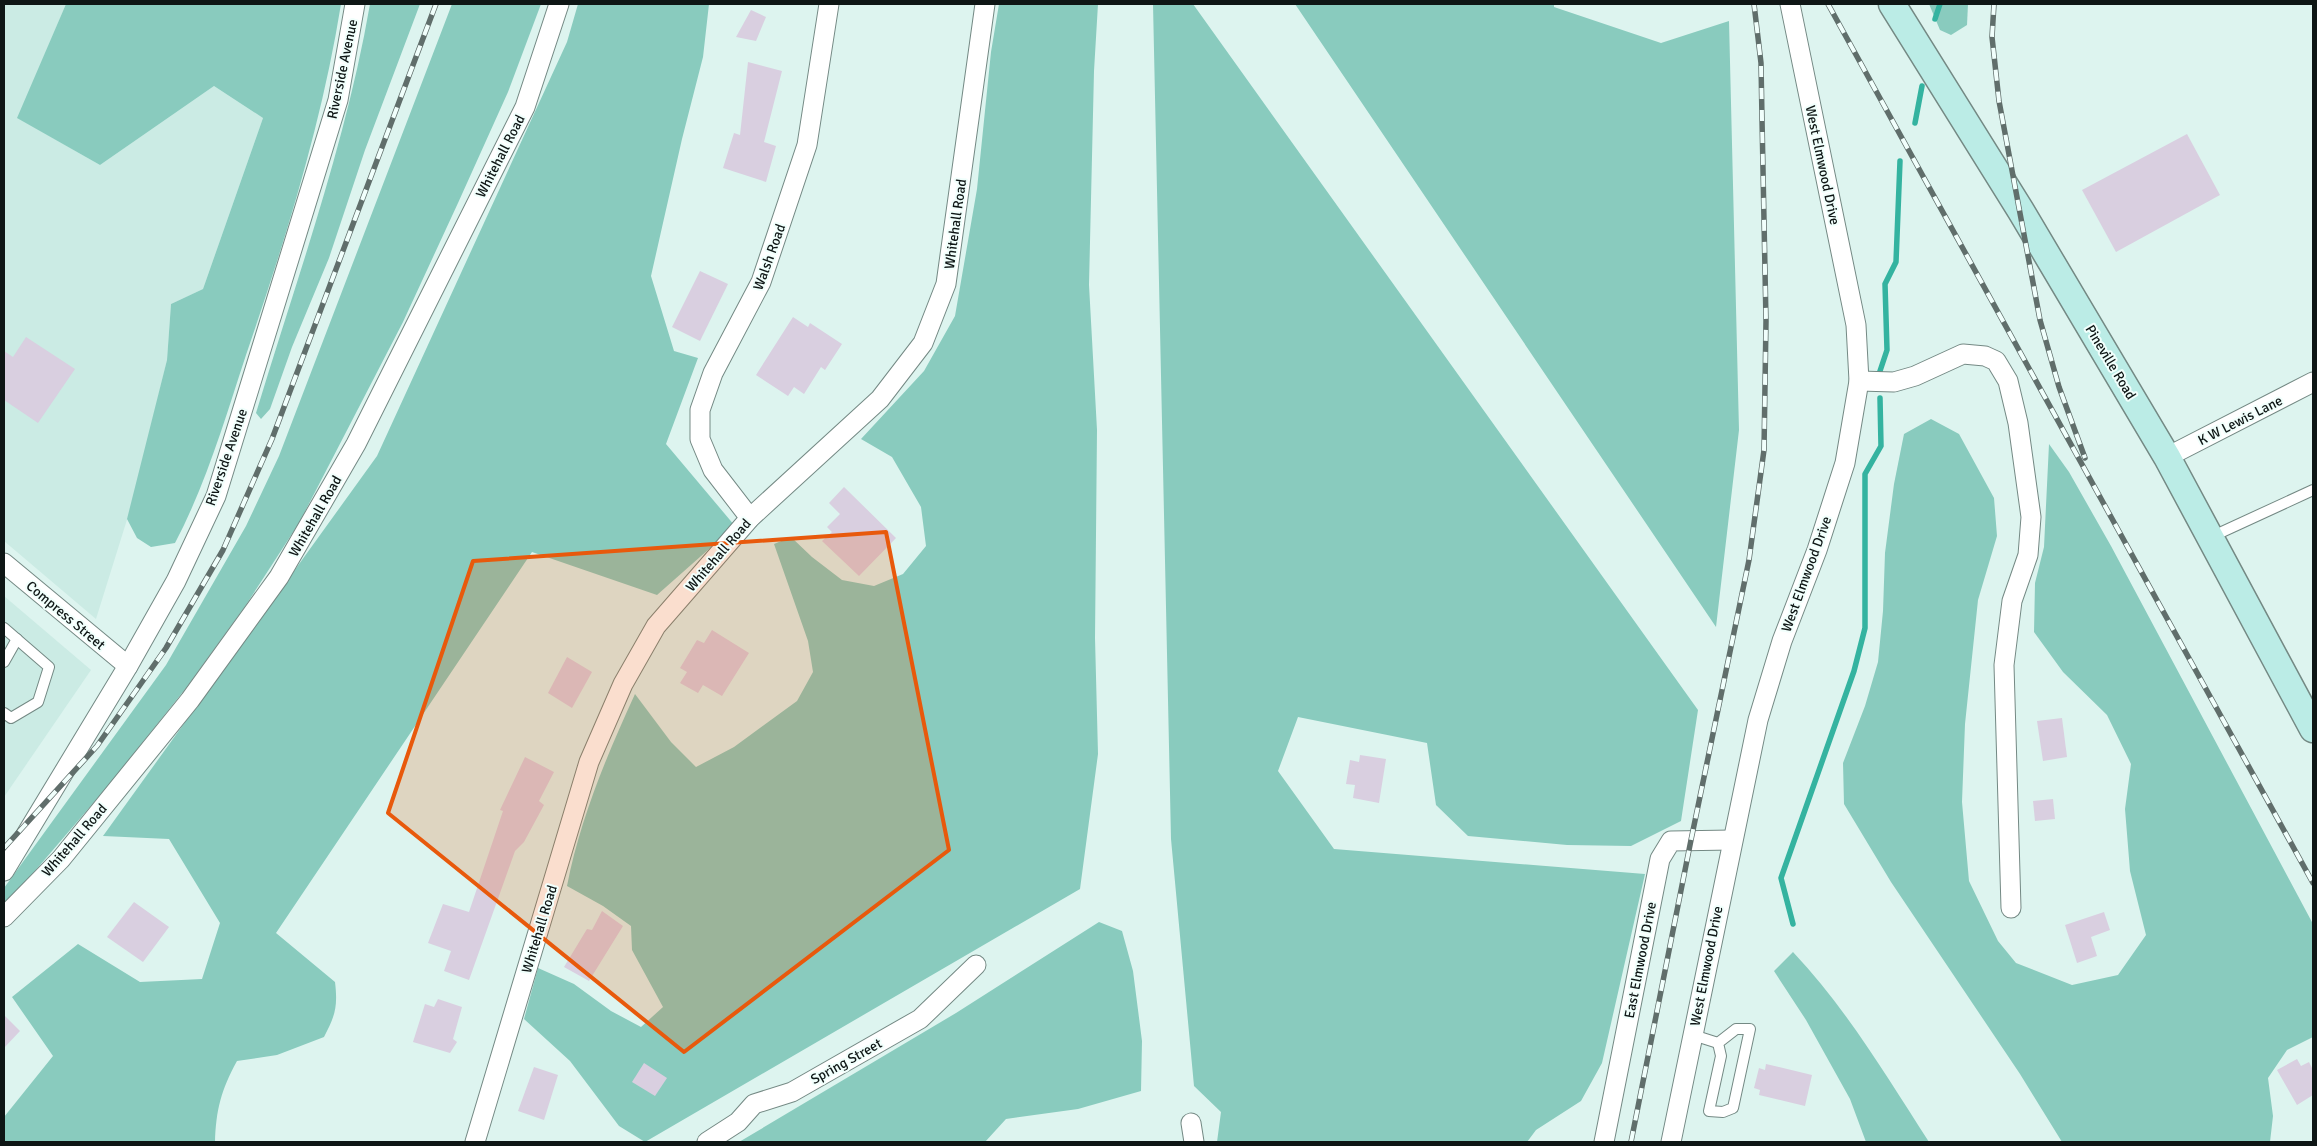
<svg xmlns="http://www.w3.org/2000/svg" width="2317" height="1146" font-family="Signika,sans-serif">
  <rect width="100%" height="100%" fill="#ddf4ef"/>
  <!-- built -->
  <g fill="#cbebe4">
    <path d="M4,4H66L18,118L100,165L214,86L263,118L203,289L171,304L167,360L135,494L96,619L4,541Z"/>
    <path d="M4,596L91,670L4,797Z"/>
  </g>
  <!-- green -->
  <g fill="#89cbbe">
    <path d="M66,4H341C322,123 285,241 246,355C225,419 206,484 175,543L151,547L137,538L127,519L167,360L171,304L203,289L263,118L214,86L100,165L17,118Z"/>
    <path d="M370,4H420L365,150L329,258L292,347L270,409L261,419L256,413C297,278 346,143 370,4Z"/>
    <path d="M452,4H541L508,92L458,203L403,322L299,523L246,605L186,688L107,787L4,907V888L166,665L246,526L279,456Z"/>
    <path d="M578,4H709L703,57L682,139L651,276L674,351L698,358L666,444L735,526L657,595L532,552L276,933L335,982C338,1007 335,1016 324,1037L277,1055L237,1061C221,1090 216,1110 215,1142H4V1117L53,1056L12,997L78,944L140,982L202,979L220,923L169,839L103,836L377,456L567,42Z"/>
    <path d="M999,4H1098L1094,71L1089,285L1097,430L1095,638L1098,754L1080,889L645,1142L619,1126L570,1061L524,1019L538,968L574,984L611,1011L641,1027L663,1007L632,950L631,926L603,906L567,886C580,819 607,755 635,694L671,742L696,767L734,747L797,701L813,672L808,641L774,544L791,537L812,557L842,580L874,586L903,574L926,546L921,507L892,457L861,439L924,371L955,316L977,189L991,52Z"/>
    <path d="M1153,4H1193L1698,710L1681,821L1631,846L1567,845L1468,836L1436,805L1427,743L1298,717L1278,771L1334,849L1645,874L1602,1063L1581,1101L1536,1130L1527,1142H1217L1221,1112L1194,1086L1171,839Z"/>
    <path d="M1295,4H1554V7L1661,43L1729,21L1739,430L1716,627Z"/>
    <path d="M1929,4H1968L1967,25L1951,35L1940,30Z"/>
    <path d="M1931,419L1959,434L1994,498L1997,536L1978,600L1965,724L1962,802L1969,881L1998,941L2016,963L2072,985L2118,975L2146,935L2130,871L2125,809L2131,764L2107,715L2063,672L2034,632L2035,583L2044,547L2049,444L2069,472L2111,546L2313,924V1037L2287,1050L2268,1078L2273,1116L2270,1142H2062L2020,1074L1891,882L1844,804L1843,763L1865,706L1878,662L1883,611L1885,553L1894,484L1904,434Z"/>
    <path d="M1099,922L1122,931L1133,971L1142,1041L1141,1091L1078,1109L1006,1119L985,1142H739L956,1013Z"/>
    <path d="M1793,952C1846,1008 1887,1077 1929,1142H1866L1850,1099L1806,1020L1774,971Z"/>
  </g>
  <g fill="none" stroke-linecap="round" stroke-linejoin="round">
    <!-- stream -->
    <g stroke="#34b3a0" stroke-width="5.5">
      <path d="M1935,19L1940,4"/>
      <path d="M1915,123L1922,86"/>
      <path d="M1879,374L1887,350L1885,284L1896,262L1900,161"/>
      <path d="M1793,924L1781,878L1854,671L1865,628V474L1881,446L1880,398"/>
    </g>
  </g>
  <!-- building -->
  <g fill="#d9cfe0">
    <path d="M751,10L766,17L756,41L736,37Z"/>
    <path d="M748,62L782,71L764,142L776,146L766,182L723,168L734,133L740,135Z"/>
    <path d="M2187,134L2220,195L2116,252L2082,190Z"/>
    <path d="M700,271L728,284L700,341L672,327Z"/>
    <path d="M793,317L808,327L810,323L842,344L825,370L821,367L804,394L794,387L788,396L756,375Z"/>
    <path d="M26,337L75,369L38,423L4,400V351L13,357Z"/>
    <path d="M844,487L896,538L859,576L822,541L832,532L827,527L840,514L829,503Z"/>
    <path d="M712,630L749,653L722,696L703,685L698,693L680,683L687,672L680,668L697,640L704,643Z"/>
    <path d="M567,657L592,672L572,708L548,693Z"/>
    <path d="M2062,718L2067,757L2043,761L2037,721Z"/>
    <path d="M1360,755L1386,759L1379,803L1353,798L1355,785L1346,784L1350,760L1359,762Z"/>
    <path d="M525,757L554,772L539,801L544,805L524,842L515,851L469,980L444,971L451,951L428,943L443,904L469,912L503,811L500,810Z"/>
    <path d="M2053,799L2055,819L2035,821L2033,801Z"/>
    <path d="M134,902L169,927L143,962L107,937Z"/>
    <path d="M602,911L623,926L589,981L564,967L587,929L592,930Z"/>
    <path d="M2104,912L2110,930L2091,937L2097,956L2077,963L2065,925Z"/>
    <path d="M438,999L462,1007L453,1039L457,1042L450,1053L413,1042L425,1004L434,1007Z"/>
    <path d="M4,1015L20,1031L4,1048Z"/>
    <path d="M2297,1059L2301,1066L2309,1062L2313,1070V1095L2297,1105L2277,1070Z"/>
    <path d="M644,1063L667,1078L655,1096L632,1082Z"/>
    <path d="M1766,1064L1812,1075L1805,1106L1759,1095L1760,1090L1754,1088L1759,1068L1765,1070Z"/>
    <path d="M534,1067L558,1075L544,1120L518,1111Z"/>
  </g>
  <g fill="none" stroke-linecap="round" stroke-linejoin="round">
    <!-- service casing -->
    <g stroke="#748984" stroke-width="12">
      <g id="service">
        <path d="M2211,537L2313,490"/>
        <path d="M4,628L49,667L38,702L11,718L4,713"/>
        <path d="M4,662L17,639"/>
        <path d="M1736,1029H1750L1733,1108L1723,1112L1709,1111L1721,1056L1718,1043Z"/>
        <path d="M1693,1035L1718,1043"/>
      </g>
    </g>
    <!-- minor casing -->
    <g stroke="#748984" stroke-width="21">
      <g id="minor">
        <path d="M1859,381L1894,382L1915,376L1963,354L1985,356L1996,361L2008,381L2018,423L2031,517L2028,555L2012,601L2004,665L2011,908"/>
        <path d="M2167,457L2313,382"/>
        <path d="M750,518L713,470L700,439V410L713,373L761,282L807,145L829,4"/>
        <path d="M4,563L128,666"/>
        <path d="M4,871L128,666L176,581L216,496L338,100L355,4"/>
        <path d="M4,917L61,859L190,700L279,577L356,444L525,107L559,4"/>
        <path d="M1191,1123L1194,1142"/>
        <path d="M475,1142L589,762L623,684L656,626L750,518L880,399L923,343L946,284L985,4"/>
        <path d="M707,1142L738,1122L754,1104L792,1092L920,1019L976,965"/>
        <path d="M1604,1142L1660,859L1671,841L1732,840"/>
        <path d="M1671,1142L1758,720L1782,641L1817,550L1845,463L1859,381L1856,325L1790,4"/>
      </g>
    </g>
    <!-- secondary casing -->
    <g stroke="#748984" stroke-width="29">
      <path id="secondary" d="M1892,4L2021,211L2167,457L2313,729"/>
    </g>
    <!-- service -->
    <use href="#service" stroke="#fff" stroke-width="10"/>
    <!-- minor -->
    <use href="#minor" stroke="#fff" stroke-width="19"/>
    <!-- secondary -->
    <use href="#secondary" stroke="#bbece6" stroke-width="26"/>
    <!-- rail casing -->
    <g stroke="#606e6b" stroke-width="5.5">
      <g id="rail">
        <path d="M1828,4L2313,883"/>
        <path d="M1994,4L1992,37L1999,101L2040,320L2059,387L2085,458"/>
        <path d="M4,848L97,746L166,648L223,550L272,439L436,4"/>
        <path d="M1631,1142L1691,840L1749,560L1764,450L1766,321L1762,119L1761,63L1754,4"/>
      </g>
    </g>
    <!-- rail -->
    <use href="#rail" stroke="#f1fffc" stroke-width="4" stroke-dasharray="11" stroke-linecap="butt"/>
  </g>
  <!-- marked area -->
  <path fill="#e8590c" fill-opacity="0.2" stroke="#e8590c" stroke-width="4" stroke-linejoin="round" d="M886,532L949,850L684,1052L388,813L473,561Z"/>
  <g text-anchor="middle" stroke-width="4" stroke-linejoin="round" paint-order="stroke">
    <!-- street labels -->
    <g font-size="14" fill="#0e1615" stroke="#f1fffc">
      <text transform="translate(342 69) rotate(-78)" y="5">Riverside Avenue</text>
      <text transform="translate(500 156) rotate(-63)" y="5">Whitehall Road</text>
      <text transform="translate(1823 165) rotate(78)" y="5">West Elmwood Drive</text>
      <text transform="translate(955 224) rotate(-82)" y="5">Whitehall Road</text>
      <text transform="translate(769 257) rotate(-70)" y="5">Walsh Road</text>
      <text transform="translate(2111 362) rotate(59)" y="5">Pineville Road</text>
      <text transform="translate(2240 420) rotate(-27)" y="5">K W Lewis Lane</text>
      <text transform="translate(226 457) rotate(-71)" y="5">Riverside Avenue</text>
      <text transform="translate(315 516) rotate(-60)" y="5">Whitehall Road</text>
      <text transform="translate(718 555) rotate(-49)" y="5">Whitehall Road</text>
      <text transform="translate(1806 574) rotate(-70)" y="5">West Elmwood Drive</text>
      <text transform="translate(66 615) rotate(40)" y="5">Compress Street</text>
      <text transform="translate(74 840) rotate(-49)" y="5">Whitehall Road</text>
      <text transform="translate(539 929) rotate(-73)" y="5">Whitehall Road</text>
      <text transform="translate(1640 960) rotate(-79)" y="5">East Elmwood Drive</text>
      <text transform="translate(1706 966) rotate(-79)" y="5">West Elmwood Drive</text>
      <text transform="translate(846 1061) rotate(-29)" y="5">Spring Street</text>
    </g>
  </g>
  <!-- border -->
  <rect width="2317" height="1146" fill="none" stroke="#0e1615" stroke-width="10"/>
</svg>
